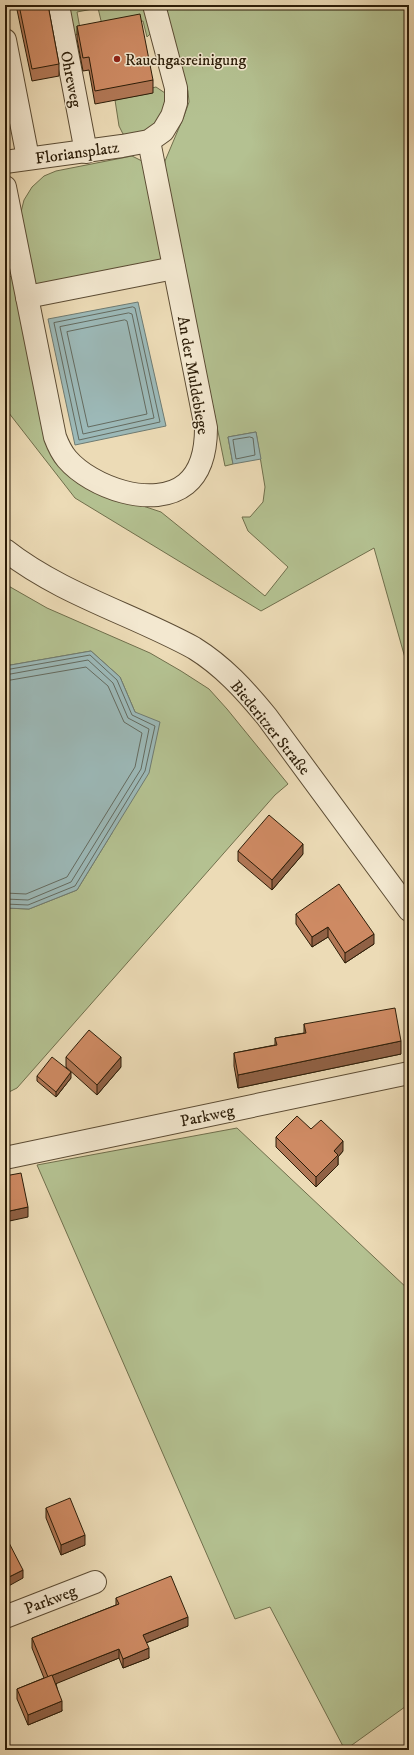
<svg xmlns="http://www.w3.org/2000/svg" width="414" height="1755" font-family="'IM FELL DW Pica',serif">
  <rect width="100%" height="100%" fill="#ecdbb6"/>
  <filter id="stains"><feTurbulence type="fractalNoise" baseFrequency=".005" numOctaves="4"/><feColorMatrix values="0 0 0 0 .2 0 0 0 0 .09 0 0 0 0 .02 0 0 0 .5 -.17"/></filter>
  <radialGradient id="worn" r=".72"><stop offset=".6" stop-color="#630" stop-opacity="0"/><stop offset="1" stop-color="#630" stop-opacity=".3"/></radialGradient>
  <!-- green -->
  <g fill="#b4c191" stroke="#706f4c">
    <path d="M68,5H146L152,32L147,37L143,21L103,29L98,8L77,12L81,34L74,35Z"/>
    <path d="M164,5H409V672L374,548L261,611L75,498L5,408V277L14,276L44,427L108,498L125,503L143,506L161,512L265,596L288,567L248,531L242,517H250L263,502L265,487L256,432L228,437L233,464L225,466L165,171V161L184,116L189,102L188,91Z"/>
    <path d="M156,87L165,93C166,99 165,109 162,114C155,126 137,139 123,134L119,126L115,100L152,93V88Z"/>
    <path d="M132,156L142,161L144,168L162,257L160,261L51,288L34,284L21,212L24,200L32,187L44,176L56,171Z"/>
    <path d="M5,584L47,608L150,653L181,671L209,689L227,709L288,784L275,795L17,1088L5,1094V908L29,909L77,890L112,833L135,712L120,677L91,651L5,666Z"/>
    <path d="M237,1128L409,1290V1704L345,1750L270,1607L235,1619L37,1165Z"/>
  </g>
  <!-- water -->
  <g fill="#9cb9b8" stroke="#6f7b72">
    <path d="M138,302L166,426L75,445L48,319Z"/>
    <path d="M256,432L261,459L233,464L228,437Z"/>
    <path d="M91,651L120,677L135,712L160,722L149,773L77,890L29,909L5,908V666Z"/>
  </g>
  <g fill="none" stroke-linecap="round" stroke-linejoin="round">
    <!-- shore -->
    <g stroke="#646b60" stroke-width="1">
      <path d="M133,307L135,308L160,422L79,440L54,323Z"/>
      <path d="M129,313L132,314L154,418L83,434L60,327Z"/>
      <path d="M125,320L127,321L147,414L88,427L67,332Z"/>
      <path d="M250,437L253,438L255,455L236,459L233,440Z"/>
      <path d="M5,670L90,655L117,680L132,715L155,726L145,771L75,886L28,905L5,904"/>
      <path d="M5,675L88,660L113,683L128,718L149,729L141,769L71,882L28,900L5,899"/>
      <path d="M5,681L86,667L108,686L124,722L142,733L135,767L67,877L26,894L5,893"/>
    </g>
    <!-- minor casing -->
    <g stroke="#5c4c34" stroke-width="24">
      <g id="minor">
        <path d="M58,5L86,152"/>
        <path d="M5,40L28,158"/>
        <path d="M5,162L122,146L149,141L163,131L172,116L176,103V88L154,5"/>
        <path d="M5,187L55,437C58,445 61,452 67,459C91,487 154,510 186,484C203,470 206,448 206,428L149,141"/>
        <path d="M27,297L174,268"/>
        <path d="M5,550C61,594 132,614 194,648C223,666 245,690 267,717L409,910"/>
        <path d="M5,1158L409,1073"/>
        <path d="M5,1617L95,1582"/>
      </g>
    </g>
    <!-- minor -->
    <use href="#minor" stroke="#f3e8d0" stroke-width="22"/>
  </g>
  <!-- wall -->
  <g fill="#b17755" stroke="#2c1d08">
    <path d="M16,5H48L59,64V76L32,81Z"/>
    <path d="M77,26L153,80V93L95,104L89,70L83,71L77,39Z"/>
    <path d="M238,851L303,854L272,890L238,861Z"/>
    <path d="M296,914L374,944L345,963L328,937L312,947L296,924Z"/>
    <path d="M304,1024L401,1054L238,1088L234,1066V1053L275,1045V1038L304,1033Z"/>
    <path d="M66,1057L121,1067L97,1095L66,1067Z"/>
    <path d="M37,1076L71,1078L56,1097L37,1081Z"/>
    <path d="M311,1129L343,1151L338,1157V1165L316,1187L276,1147V1137Z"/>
    <path d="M46,1508L85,1545L61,1555L46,1518Z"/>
    <path d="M116,1598L188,1626L146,1643L149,1658L123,1668L119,1658L56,1683L62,1711L28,1725L17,1699V1689L44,1678L32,1648V1638L116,1605Z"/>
  </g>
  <!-- shaded-wall -->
  <g fill="#906145" stroke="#2c1d08">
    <path d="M303,844V854L272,890V880Z"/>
    <path d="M328,927V937L312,947V937Z"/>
    <path d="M374,934V944L345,963V953Z"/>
    <path d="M401,1041V1054L238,1088V1075Z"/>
    <path d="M121,1057V1067L97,1095V1085Z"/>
    <path d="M71,1072V1078L56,1097V1092Z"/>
    <path d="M343,1141V1151L338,1157V1165L316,1187V1177L334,1151Z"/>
    <path d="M28,1207V1217L5,1222V1212Z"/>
    <rect x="5" y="1364" width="1" height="10"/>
    <path d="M85,1535V1545L61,1555V1545Z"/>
    <path d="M23,1570V1578L5,1588V1579Z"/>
    <path d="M188,1617V1626L143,1644V1635Z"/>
    <path d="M149,1648V1658L123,1668V1659Z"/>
    <path d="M119,1649V1658L48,1687V1677Z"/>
    <path d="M62,1701V1711L28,1725V1715Z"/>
  </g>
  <!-- building -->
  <g fill="#ce8a63" stroke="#2c1d08">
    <path d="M19,5H48L59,64L32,69Z"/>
    <path d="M140,14L153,80L95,91L89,57L83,58L77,26Z"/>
    <path d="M269,815L303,844L272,880L238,851Z"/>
    <path d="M339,884L374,934L345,953L328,927L312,937L296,914Z"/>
    <path d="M395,1008L401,1041L238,1075L234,1053L277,1045L275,1038L306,1033L304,1024Z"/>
    <path d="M89,1030L121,1057L97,1085L66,1057Z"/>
    <path d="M52,1057L71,1072L56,1092L37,1076Z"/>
    <path d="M297,1116L311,1129L321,1120L343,1141L334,1151L338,1155L316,1177L276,1137Z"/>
    <path d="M21,1173L28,1207L5,1212V1176Z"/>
    <path d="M70,1498L85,1535L61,1545L46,1508Z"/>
    <path d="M5,1537H6L23,1570L5,1579Z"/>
    <path d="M171,1576L188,1617L143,1635L149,1648L123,1659L119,1649L48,1677L32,1638L119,1604L116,1598Z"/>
    <path d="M52,1675L62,1701L28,1715L17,1689Z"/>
  </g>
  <!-- markers -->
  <circle fill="#8f2418" stroke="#f3e8d0" stroke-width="1.5" cx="117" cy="59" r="4"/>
  <g text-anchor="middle" stroke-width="3" stroke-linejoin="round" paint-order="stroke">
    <!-- poi labels -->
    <g font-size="16" fill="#2c1d08" stroke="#f3e8d0" text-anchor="start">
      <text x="125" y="65">Rauchgasreinigung</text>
    </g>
    <!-- street labels -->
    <g font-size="16" fill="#2c1d08" stroke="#f3e8d0">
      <text transform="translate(72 79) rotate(79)" y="6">Ohreweg</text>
      <text transform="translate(77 152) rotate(-8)" y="6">Floriansplatz</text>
      <text transform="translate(194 375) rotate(80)" y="6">An der Muldebiege</text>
      <text transform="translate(271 727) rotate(51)" y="6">Biederitzer Straße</text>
      <text transform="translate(207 1115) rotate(-12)" y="6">Parkweg</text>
      <text transform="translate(50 1599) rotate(-21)" y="6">Parkweg</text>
    </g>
  </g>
  <!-- margin -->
  <rect width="414" height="1755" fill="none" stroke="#ecdbb6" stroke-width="20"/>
  <rect x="6" y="6" width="402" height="1743" fill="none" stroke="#2c1d08" stroke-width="2"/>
  <rect x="10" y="10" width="394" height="1735" fill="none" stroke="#2c1d08"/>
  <rect width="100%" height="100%" filter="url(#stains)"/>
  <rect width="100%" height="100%" fill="url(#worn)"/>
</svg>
